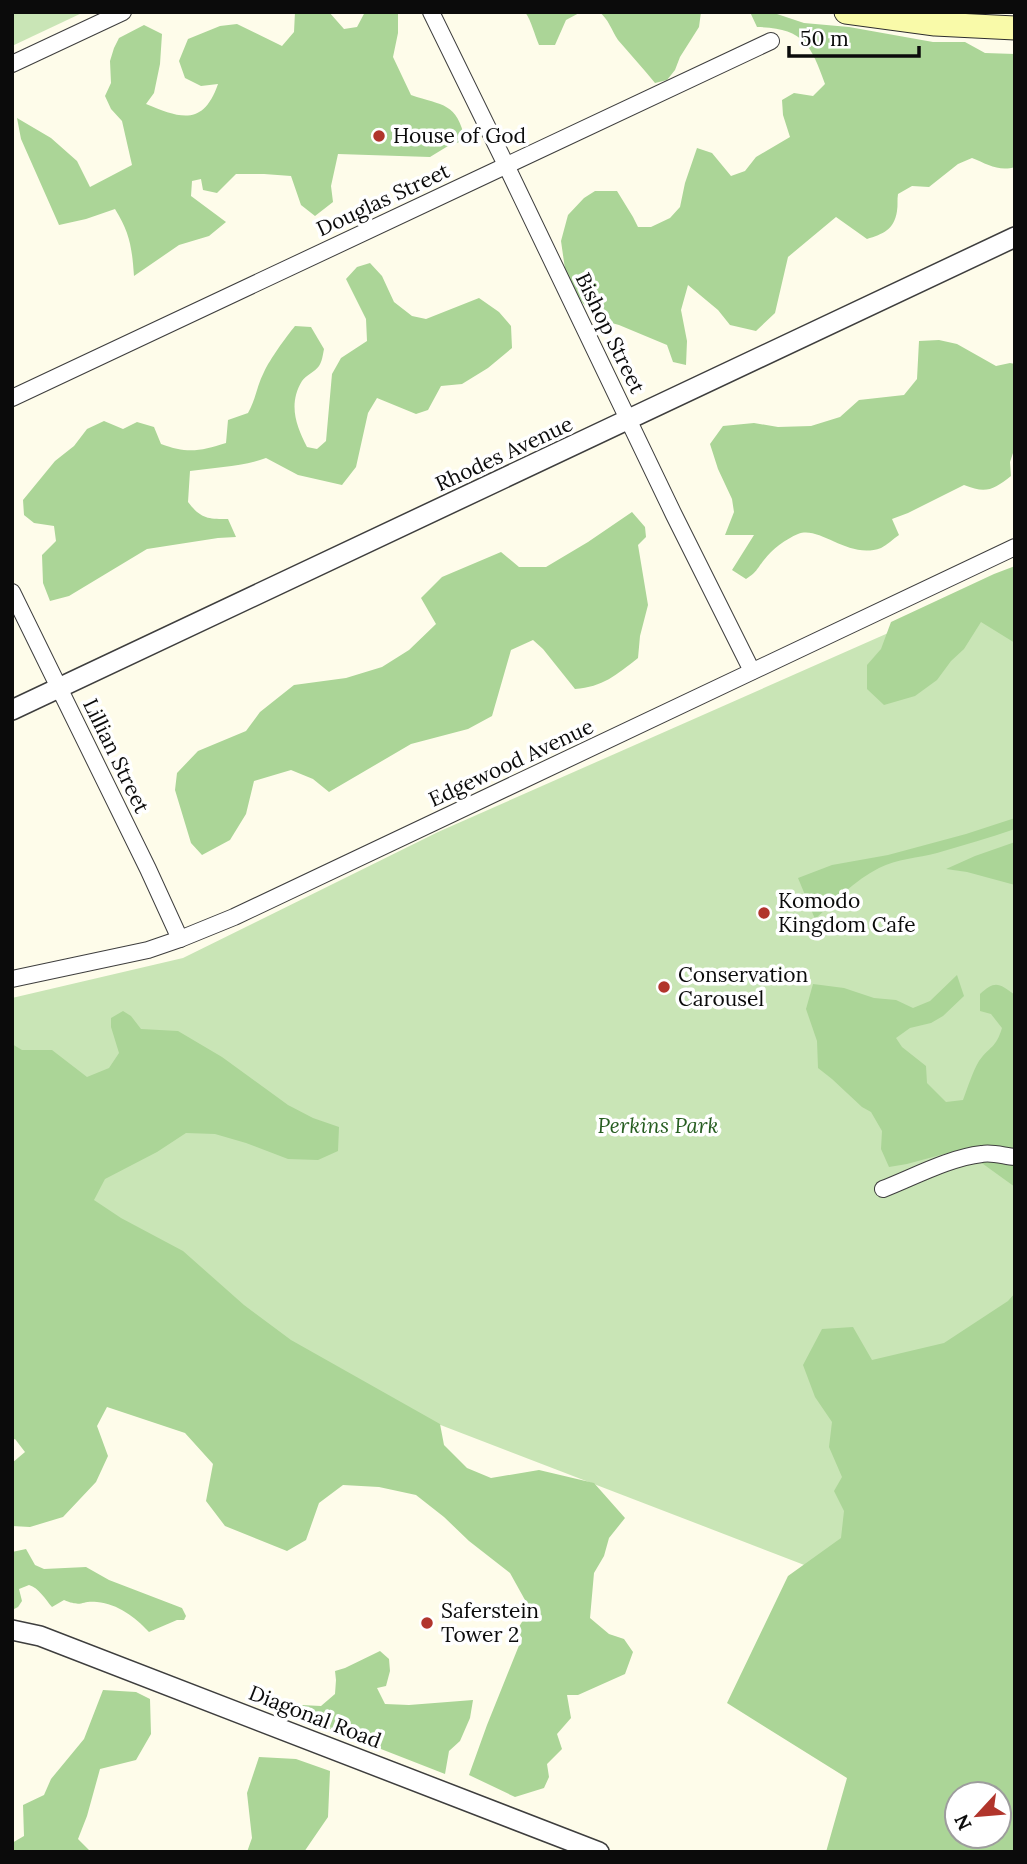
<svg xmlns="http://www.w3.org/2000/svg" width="1027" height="1864" font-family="Lora,serif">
  <rect width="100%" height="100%" fill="#fefcea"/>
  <!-- green -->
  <g fill="#c9e5b6">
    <path d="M12,12H79L82,13L12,46Z"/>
    <path d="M1015,577V1646L12,1260V998L183,958L438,832Z"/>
  </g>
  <!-- forest -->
  <g fill="#abd597" fill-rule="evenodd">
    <path d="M295,12H329L344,29L357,27L365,12H398V33L393,57L411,95C443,106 457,102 465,140L448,146L430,157L338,154L331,186L333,202L315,216L301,205L291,176L264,174H236L217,193L203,190L201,179L192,181L191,196L226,222L209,236L179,245L134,276C132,248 130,233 115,209L86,219L59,225L21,139L17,118L51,138L77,161L90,187L132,165L122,121L111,109L105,96L111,83L110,61L114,48L119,38L144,25L162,34L160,64L154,93L146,104C180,118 203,127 218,84L201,86L185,78L179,61L188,39L220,26L237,24L282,46L294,32Z"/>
    <path d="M525,12H581L566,20L555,45H539C534,34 532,22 525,12Z"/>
    <path d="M599,12H701L699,27L680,57L675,70L667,80L655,83C643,68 630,54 618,40C612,31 608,18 599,12Z"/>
    <path d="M750,12H771L804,23L849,27L933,42H965L985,53L1015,54V167C999,172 987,164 972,158L958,164L929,187L912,186L898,194C897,200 898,205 897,211C894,230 883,234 867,239L836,217L788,257L775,313L756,331L730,325L718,310L688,285L681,310L687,341L686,365L673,362L667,345L619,325L597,319L581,301L566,276L561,241L568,215L584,198L595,191H617L633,217L638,227H651L670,218L680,207L685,183L697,148L712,153L731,176L745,171L756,157L790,137L783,115L782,100L794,93L813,96L825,84C811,44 803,28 757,27Z"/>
    <path d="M370,263L382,276L394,302L412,316L426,319L479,298L499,312L511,326L512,348L488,368L462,384L441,386L428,410L416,414L377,398L368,413L356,467L342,485L298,475L266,458C241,467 216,467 190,471L188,502C201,519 208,519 228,519L236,537L218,538L147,549L69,596L50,601L43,583L42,555L56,541L54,526L34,523L24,515L23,500L55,461L74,446L87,429L104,421L123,429L137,422L154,427L161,444C187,454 201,451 226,443L228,420L248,413C256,399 257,385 264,372C270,359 286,337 295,326L311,327L324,349C323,354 322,362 319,366C315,372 306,375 302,381C288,404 296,426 307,447L317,449L326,441L332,374L341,358L367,341L366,319L346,279L357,267Z"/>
    <path d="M939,340L957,344L996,366L1010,363L1015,364V447L1010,462L1011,476C993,490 986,494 964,485L908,513L892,519L899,535C893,539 887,545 881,548C848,560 820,525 798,534C786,539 772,549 764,560C756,570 757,572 746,579L732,570L754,535H725L734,512L732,499L718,469L710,444L723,426L754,423L778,427L811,426L840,417L859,400L904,395L917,379L919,341Z"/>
    <path d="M632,512L645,527L646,537L638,545L648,605L640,636L638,658C616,675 603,687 575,689L543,649L533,640L511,650L492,716L468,729L411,744L329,792L313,779L291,770L254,781L246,814L230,840L202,855L191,843L175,790L177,773L198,751L246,731L260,712L294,685L346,678L382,667L409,650L436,624L421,598L442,577L501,552L519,567H546L588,542Z"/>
    <path d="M1015,566V643L981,622L964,649L951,661L937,680L915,696L884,705L867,689V665L881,649L891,622L994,574Z"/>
    <path d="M1015,818V829C989,838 963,845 937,853C918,858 897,859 879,868C855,880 835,901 815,919L798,878L832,865L888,855L966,834Z"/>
    <path d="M1015,842V885L967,872L946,869L975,856Z"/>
    <path d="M957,975L964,996L943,1016L931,1023L910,1028L896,1038L902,1047L926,1066L927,1083L946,1102L963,1100C968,1087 972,1073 979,1061C990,1046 996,1048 1002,1028L991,1014L980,1011V994C995,980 999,983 1015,995V1187L972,1156L970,1147L907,1164L889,1167L881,1149L882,1131L871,1112L862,1107L832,1079L818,1068L817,1041L806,1009L813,984L844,988L874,998L896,1000L913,1008L930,1001Z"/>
    <path d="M123,1011L131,1016L141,1029L178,1031L222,1057L288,1105L313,1118L339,1127L338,1151L318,1160L288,1159L246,1143L215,1134L186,1133L157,1152L105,1179L94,1200L121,1218L183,1251L244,1305L291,1340L440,1424L444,1445L467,1468L491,1478L539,1470L594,1483L625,1518L609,1538L604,1556L594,1573L590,1618L609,1634L624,1639L633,1652L625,1674L578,1695H567L571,1718L557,1734L562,1749L547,1764L549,1777L544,1788L515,1797L469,1775L487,1725L522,1638L517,1630L530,1609L510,1573L469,1541L444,1517L416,1495L379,1487L343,1485L319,1503L306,1540L287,1551L225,1526L206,1501L213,1464L185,1433L107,1407L97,1426L108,1456L96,1482L63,1517L30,1527L12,1526V1463L25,1452L15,1439L12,1440V1044L22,1050H52L87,1077L109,1068L119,1053L111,1027V1018Z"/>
    <path d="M1015,1293V1852H826L847,1778L727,1703L788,1576L841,1538L844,1511L834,1491L842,1477L829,1447L832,1422L815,1397L803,1365L822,1329L853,1327L872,1360L944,1343L1008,1301ZM957,1794H999V1836H957Z"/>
    <path d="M26,1549L35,1565L44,1569L86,1567L109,1580L182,1608L186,1616L184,1620H177L149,1632C135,1617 118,1604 97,1602C81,1600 83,1608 64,1600L52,1607C45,1599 39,1588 29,1585L19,1589L22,1601L18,1607L12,1610V1552Z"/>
    <path d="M380,1651L389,1659L390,1671L386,1686L377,1688L385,1704L409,1705L473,1700L470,1718L460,1741L449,1751L445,1774L322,1726L302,1716L301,1705L321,1706L335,1694L336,1680L335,1671L345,1668Z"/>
    <path d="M103,1690L136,1692L150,1699L151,1734L136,1760L100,1769L87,1816L78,1839L91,1852H12V1843L24,1836L23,1805L44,1795L51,1779L84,1739Z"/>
    <path d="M259,1757L296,1759L330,1771L328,1817L304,1852H247L252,1838L247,1793Z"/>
  </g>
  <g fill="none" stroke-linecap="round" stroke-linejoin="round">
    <!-- minor casing -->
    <g stroke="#3e3e3e" stroke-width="18">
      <g id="minor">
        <path d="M431,12L506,165L674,515L752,671"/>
        <path d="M12,64L123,12"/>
        <path d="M12,398L771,41"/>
        <path d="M12,592L148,869L180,939"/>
        <path d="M12,979L148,950L180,939L234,917L1015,547"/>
        <path d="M883,1189C914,1177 948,1158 982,1154C992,1152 1004,1156 1015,1157"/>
      </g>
    </g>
    <!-- tertiary casing -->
    <g stroke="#3e3e3e" stroke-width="22">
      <g id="tertiary">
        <path d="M12,710L1015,237"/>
        <path d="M12,1630L40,1636L599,1852"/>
      </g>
    </g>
    <!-- secondary casing -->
    <g stroke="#2d2d2d" stroke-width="25">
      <path id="secondary" d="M846,12L935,24L1015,28"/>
    </g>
    <!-- minor -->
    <use href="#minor" stroke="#fff" stroke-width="16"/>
    <!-- tertiary -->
    <use href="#tertiary" stroke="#fff" stroke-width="19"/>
    <!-- secondary -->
    <use href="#secondary" stroke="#f9faa9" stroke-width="23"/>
  </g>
  <!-- markers -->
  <g fill="#b1352c" stroke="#fff" stroke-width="2.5">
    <circle cx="379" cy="136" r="7"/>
    <circle cx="764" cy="913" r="7"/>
    <circle cx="664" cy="987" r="7"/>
    <circle cx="427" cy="1623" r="7"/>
  </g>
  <g text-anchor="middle" stroke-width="7" stroke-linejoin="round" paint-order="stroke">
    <!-- poi labels -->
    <g font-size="21" fill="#0b0b0b" stroke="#fff" text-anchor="start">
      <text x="393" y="143">House of God</text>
      <text x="778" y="908">Komodo<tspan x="778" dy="24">Kingdom Cafe</tspan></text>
      <text x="678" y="982">Conservation<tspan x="678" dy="24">Carousel</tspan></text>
      <text x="441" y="1618">Saferstein<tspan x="441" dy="24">Tower 2</tspan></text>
    </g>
    <!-- street labels -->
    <g font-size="21" fill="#0b0b0b" stroke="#fff">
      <text transform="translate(383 200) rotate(-25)" y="7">Douglas Street</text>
      <text transform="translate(610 333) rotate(64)" y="7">Bishop Street</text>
      <text transform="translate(504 454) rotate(-25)" y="7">Rhodes Avenue</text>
      <text transform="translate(116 756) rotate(64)" y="7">Lillian Street</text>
      <text transform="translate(511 763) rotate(-25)" y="7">Edgewood Avenue</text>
      <text transform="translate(315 1717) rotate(21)" y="7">Diagonal Road</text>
    </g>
    <!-- park labels -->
    <g font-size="21" font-style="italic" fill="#265d20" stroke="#fff">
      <text x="658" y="1133">Perkins Park</text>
    </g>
  </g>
  <!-- border -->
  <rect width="1027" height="1864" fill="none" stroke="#0b0b0b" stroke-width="28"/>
  <!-- north arrow -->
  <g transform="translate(978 1815) rotate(244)"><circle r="33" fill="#ffffff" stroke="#9d9d9d" stroke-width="2"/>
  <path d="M0-5L12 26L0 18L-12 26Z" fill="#b1352c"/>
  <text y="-10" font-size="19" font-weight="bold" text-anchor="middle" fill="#0b0b0b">N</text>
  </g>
  <!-- scale -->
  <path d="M789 46v10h130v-10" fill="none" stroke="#0b0b0b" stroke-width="3.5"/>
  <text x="800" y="46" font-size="21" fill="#0b0b0b" stroke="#ffffff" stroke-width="5" paint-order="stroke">50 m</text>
</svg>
